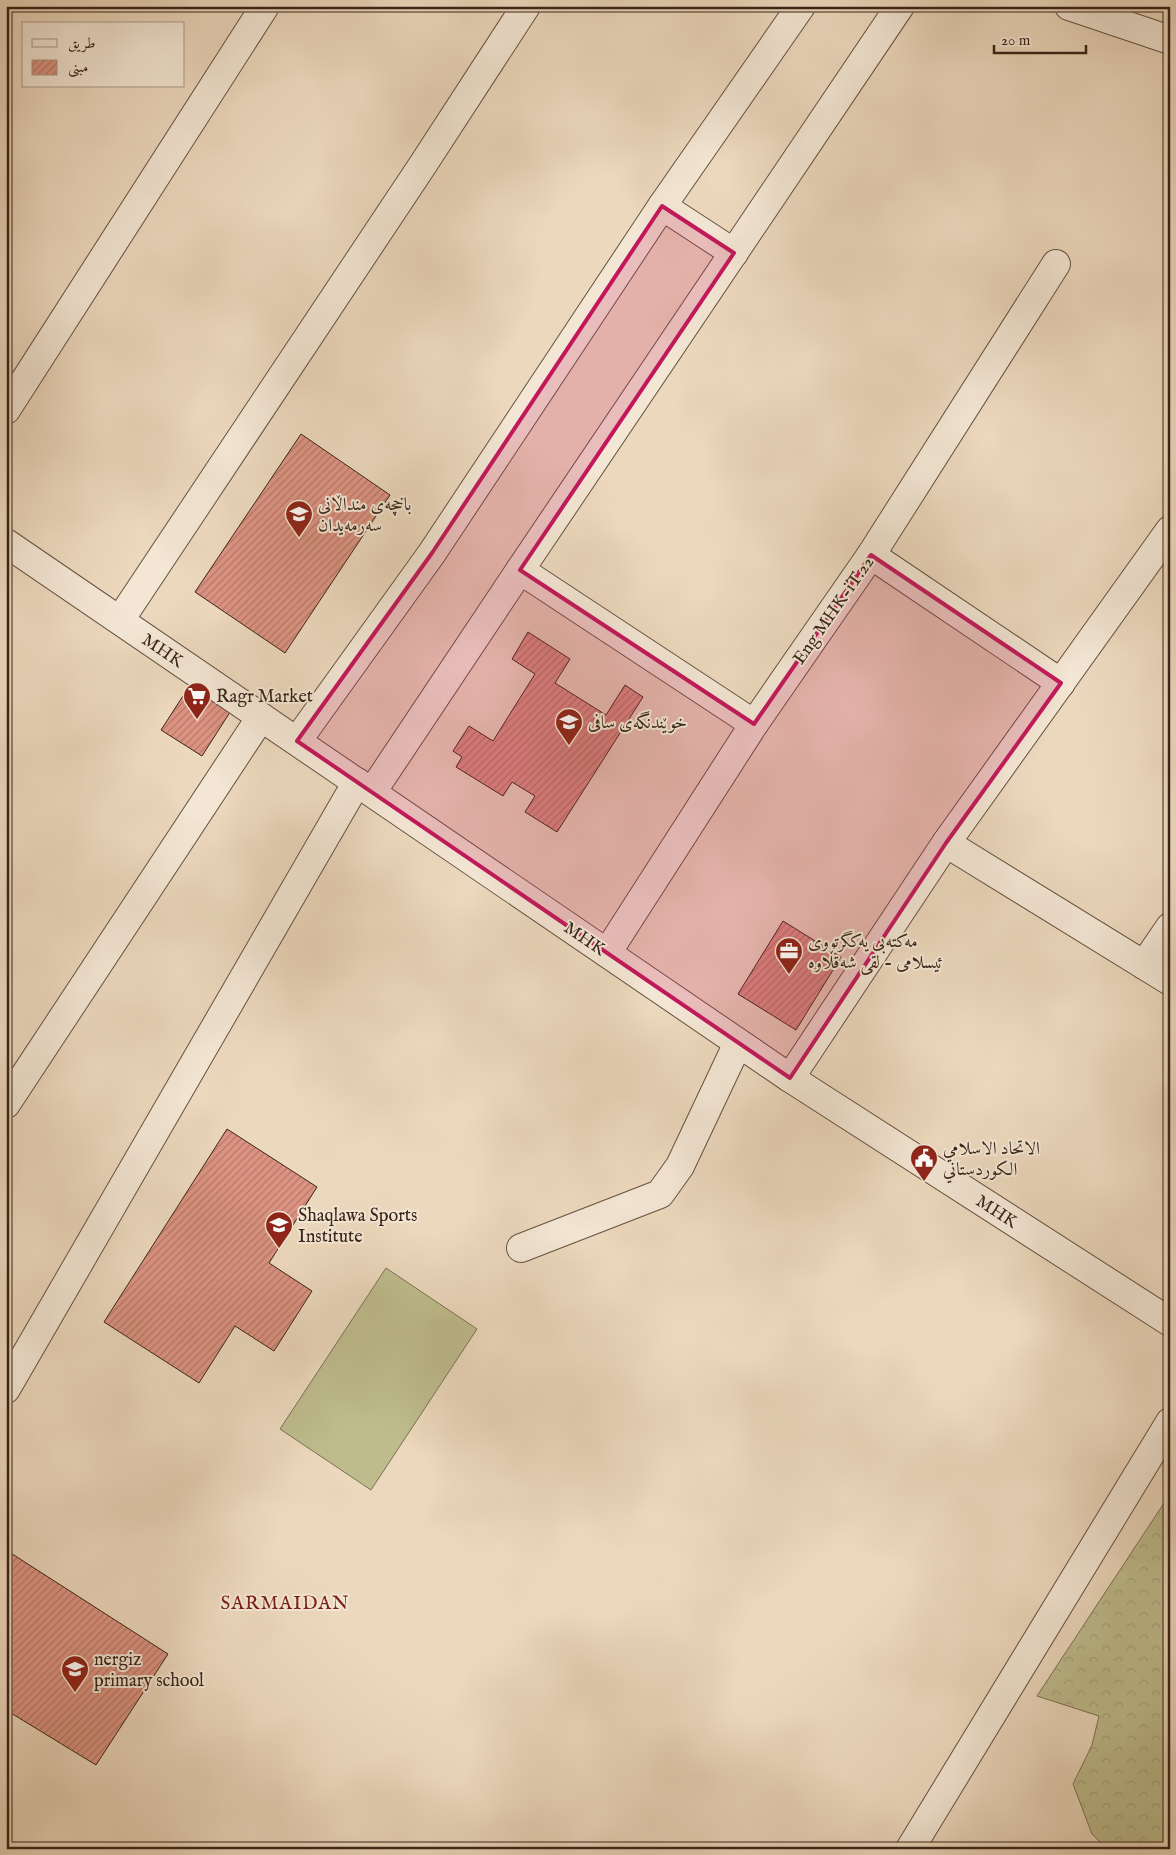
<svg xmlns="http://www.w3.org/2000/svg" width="1176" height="1855" font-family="'IM FELL English',Amiri,serif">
  <defs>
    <pattern id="forest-crowns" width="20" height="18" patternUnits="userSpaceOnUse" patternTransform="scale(1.25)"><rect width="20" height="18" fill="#bebc8d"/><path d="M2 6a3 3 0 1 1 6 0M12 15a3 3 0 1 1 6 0" fill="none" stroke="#a4a179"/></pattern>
    <pattern id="building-hatch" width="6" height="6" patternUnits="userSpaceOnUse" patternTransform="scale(1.25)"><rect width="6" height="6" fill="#dd9382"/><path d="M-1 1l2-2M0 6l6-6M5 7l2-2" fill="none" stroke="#b47869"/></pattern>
  </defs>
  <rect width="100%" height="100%" fill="#ecd8bd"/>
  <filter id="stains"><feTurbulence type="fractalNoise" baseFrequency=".004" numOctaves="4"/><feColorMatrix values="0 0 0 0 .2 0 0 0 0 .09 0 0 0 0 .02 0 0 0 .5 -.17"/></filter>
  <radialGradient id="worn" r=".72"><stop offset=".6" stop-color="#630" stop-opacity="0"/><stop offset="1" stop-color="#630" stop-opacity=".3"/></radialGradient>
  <!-- forest -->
  <path fill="url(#forest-crowns)" stroke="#7b7052" d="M1170,1494V1849H1107L1092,1834L1073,1784L1092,1745L1099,1716L1037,1696Z"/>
  <!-- pitch -->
  <path fill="#bebc8d" stroke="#7b7052" d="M386,1268L477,1329L371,1490L280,1429Z"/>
  <!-- building -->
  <g fill="url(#building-hatch)" stroke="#382418">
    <path d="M301,434L390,495L285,653L195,592Z"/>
    <path d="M528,632L570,659L555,683L606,715L625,685L643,697L557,832L525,812L535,796L512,782L503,796L456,767L462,757L453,751L469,726L493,741L535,674L512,659Z"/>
    <path d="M192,682L232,709L202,756L161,730Z"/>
    <path d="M783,921L841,957L796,1030L738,994Z"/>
    <path d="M227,1129L317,1187L269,1263L312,1291L274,1351L235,1326L199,1383L104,1322Z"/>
    <path d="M6,1550L168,1654L96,1765L6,1710Z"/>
  </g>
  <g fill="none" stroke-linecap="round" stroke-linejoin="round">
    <!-- minor casing -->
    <g stroke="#655141" stroke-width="30">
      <g id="minor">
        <path d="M1069,6L1170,40"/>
        <path d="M662,206L734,253"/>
        <path d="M6,410L265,6"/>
        <path d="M6,543L790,1078L1170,1322"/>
        <path d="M871,555L1061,683"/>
        <path d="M520,570L754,724"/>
        <path d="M120,620L422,166L526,6"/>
        <path d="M297,741L432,553L662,206L801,6"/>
        <path d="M372,792L520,570L900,6"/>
        <path d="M946,843L1170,981"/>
        <path d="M607,953L754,724L871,555L1056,264"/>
        <path d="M1144,965L1170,927"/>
        <path d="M790,1078L946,843L1170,530"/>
        <path d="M6,1104L261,717"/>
        <path d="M521,1248L660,1194L680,1166L738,1043"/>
        <path d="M6,1389L357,782"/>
        <path d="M910,1849L1170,1422"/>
      </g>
    </g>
    <!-- minor -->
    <use href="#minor" stroke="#f3e6d4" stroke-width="28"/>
  </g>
  <!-- marked area -->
  <path fill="#c2185b" fill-opacity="0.2" stroke="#c2185b" stroke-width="4" stroke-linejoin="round" d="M662,206L734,253L520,570L754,724L871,555L1061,683L946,843L790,1078L297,741L432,553Z"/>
  <!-- icons -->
  <defs>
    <g id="school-pin" transform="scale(1.4375)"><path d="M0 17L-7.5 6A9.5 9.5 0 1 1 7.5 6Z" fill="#8f2418" stroke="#f3e6d4"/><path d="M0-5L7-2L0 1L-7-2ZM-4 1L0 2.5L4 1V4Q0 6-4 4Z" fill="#fff"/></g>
    <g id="supermarket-pin" transform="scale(1.4375)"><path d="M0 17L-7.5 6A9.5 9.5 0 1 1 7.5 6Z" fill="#8f2418" stroke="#f3e6d4"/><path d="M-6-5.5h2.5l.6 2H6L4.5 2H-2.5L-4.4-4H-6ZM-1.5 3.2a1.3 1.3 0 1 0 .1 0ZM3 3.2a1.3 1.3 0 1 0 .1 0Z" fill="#fff"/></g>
    <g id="university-pin" transform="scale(1.4375)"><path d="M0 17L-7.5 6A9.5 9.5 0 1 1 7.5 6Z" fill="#8f2418" stroke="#f3e6d4"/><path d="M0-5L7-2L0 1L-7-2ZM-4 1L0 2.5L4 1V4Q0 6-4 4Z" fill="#fff"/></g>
    <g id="office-pin" transform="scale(1.4375)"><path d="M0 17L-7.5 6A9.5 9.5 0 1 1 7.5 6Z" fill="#8f2418" stroke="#f3e6d4"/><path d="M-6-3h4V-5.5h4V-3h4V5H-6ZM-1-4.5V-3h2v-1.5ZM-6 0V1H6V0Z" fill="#fff"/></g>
    <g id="civic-pin" transform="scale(1.4375)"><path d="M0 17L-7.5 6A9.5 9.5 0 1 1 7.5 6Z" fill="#8f2418" stroke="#f3e6d4"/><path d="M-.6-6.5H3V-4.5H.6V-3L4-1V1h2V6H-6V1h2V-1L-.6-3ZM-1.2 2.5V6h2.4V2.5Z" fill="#fff"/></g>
  </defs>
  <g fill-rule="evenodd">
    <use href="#school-pin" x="299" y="514"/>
    <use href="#supermarket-pin" x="197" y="696"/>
    <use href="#university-pin" x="569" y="722"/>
    <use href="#office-pin" x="789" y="951"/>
    <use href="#civic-pin" x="924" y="1158"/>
    <use href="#university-pin" x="279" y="1225"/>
    <use href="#university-pin" x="75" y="1669"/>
  </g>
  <g text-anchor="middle" stroke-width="4" stroke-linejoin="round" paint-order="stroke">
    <!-- poi labels -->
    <g font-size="18" fill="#382418" stroke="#f3e6d4" text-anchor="start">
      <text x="318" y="510">باخچەی منداڵانی<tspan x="318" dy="21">سەرمەیدان</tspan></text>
      <text x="216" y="702">Ragr Market</text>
      <text x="588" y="728">خوێندنگەی سافی</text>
      <text x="808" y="947">مەکتەبی یەکگرتووی<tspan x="808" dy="21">ئیسلامی - لقی شەقڵاوە</tspan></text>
      <text x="943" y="1154">الاتحاد الاسلامي<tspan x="943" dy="21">الكوردستاني</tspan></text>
      <text x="298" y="1221">Shaqlawa Sports<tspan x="298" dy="21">Institute</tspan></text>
      <text x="94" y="1665">nergiz<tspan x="94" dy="21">primary school</tspan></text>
    </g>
    <!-- street labels -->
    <g font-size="18" fill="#382418" stroke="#f3e6d4">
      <text transform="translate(833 610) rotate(-55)" y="6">Eng MHK-iT.22</text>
      <text transform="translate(163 650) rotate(34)" y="6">MHK</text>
      <text transform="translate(585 938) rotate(34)" y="6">MHK</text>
      <text transform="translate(997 1211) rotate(33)" y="6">MHK</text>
    </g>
    <!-- neighbourhood labels -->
    <g font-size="19" letter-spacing="1" fill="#7a1f14" stroke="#f3e6d4">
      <text x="285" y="1609">SARMAIDAN</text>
    </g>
  </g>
  <!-- margin -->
  <rect width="1176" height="1855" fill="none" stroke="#ecd8bd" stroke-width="25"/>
  <rect x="8" y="8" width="1161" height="1840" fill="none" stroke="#382418" stroke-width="2.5"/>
  <rect x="12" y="12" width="1151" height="1830" fill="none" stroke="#382418"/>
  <!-- legend -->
  <rect x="22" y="22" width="162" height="65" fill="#f3e6d4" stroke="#a89889"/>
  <rect x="32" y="39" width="25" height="8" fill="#f3e6d4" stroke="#a89889"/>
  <text x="68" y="48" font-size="15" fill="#382418">طريق</text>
  <rect x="32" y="60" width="25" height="15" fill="url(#building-hatch)" stroke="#a89889"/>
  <text x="68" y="72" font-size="15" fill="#382418">مبنى</text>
  <!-- scale -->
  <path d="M994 45v8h92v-8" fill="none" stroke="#382418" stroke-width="2.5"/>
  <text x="1001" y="45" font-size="15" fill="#382418" stroke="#f3e6d4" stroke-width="4" paint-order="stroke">20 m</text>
  <rect width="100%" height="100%" filter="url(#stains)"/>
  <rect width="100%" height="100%" fill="url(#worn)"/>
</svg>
